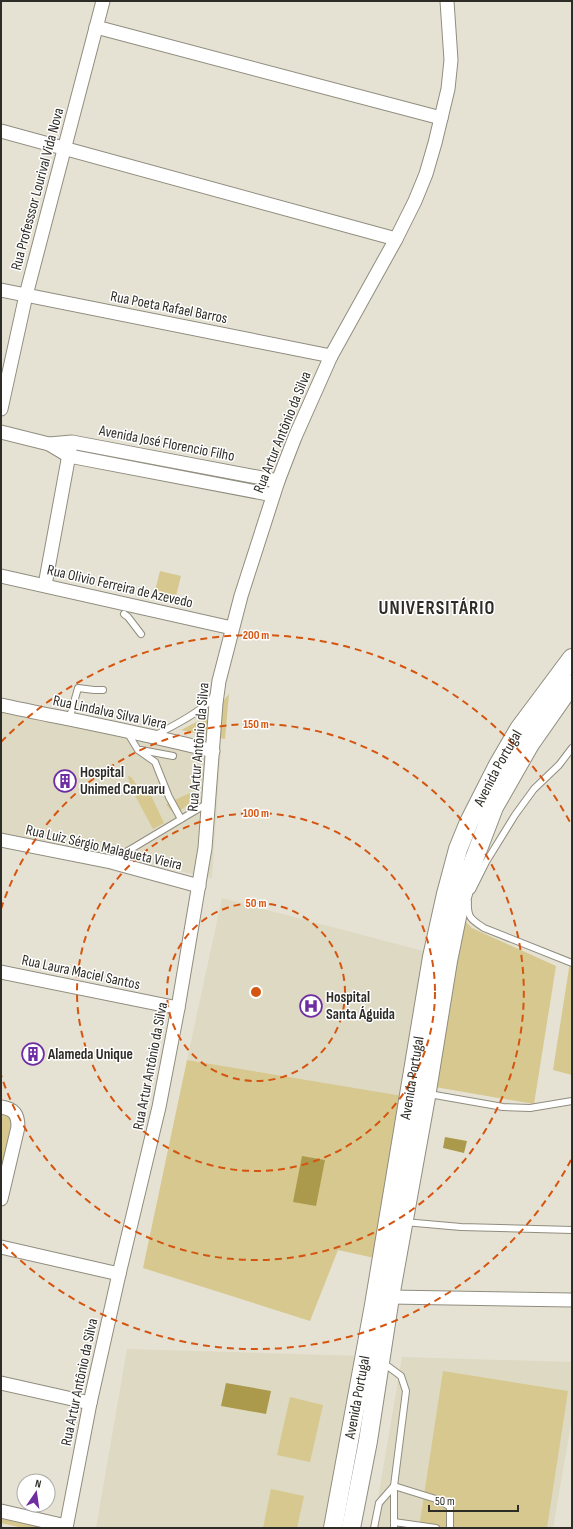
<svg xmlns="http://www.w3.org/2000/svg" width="573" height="1529" font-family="'Sofia Sans Condensed',sans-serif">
  <rect width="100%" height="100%" fill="#e6e2d3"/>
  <!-- built -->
  <g fill="#ded9c2">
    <path d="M1,704L221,748L212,878L1,833Z"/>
    <path d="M222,898L431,953L409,1097L187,1060Z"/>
    <path d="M127,1349L362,1356L333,1528H96Z"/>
    <path d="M402,1357L572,1362V1418L553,1528H373Z"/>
  </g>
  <!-- green -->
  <g fill="#d6c88e">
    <path d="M160,571L181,576L176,596L155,591Z"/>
    <path d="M229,694L225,739L181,730C201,720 215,712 229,694Z"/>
    <path d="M128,776L131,777L139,788L148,789L164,823L153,829L130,786Z"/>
    <path d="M190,793L192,798L191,803L179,811H171L166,804Z"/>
    <path d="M463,919L472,928L556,966L534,1104L435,1087Z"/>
    <path d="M570,962L572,963V1075L553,1070Z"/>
    <path d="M187,1060L409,1097L379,1259L338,1250L310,1321L143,1268Z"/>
    <path d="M1,1110L14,1112L1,1176Z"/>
    <path d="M443,1371L568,1391L547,1528H419Z"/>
    <path d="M290,1397L323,1405L310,1462L277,1455Z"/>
    <path d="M271,1489L304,1496L297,1528H263Z"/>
    <path d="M1,1516L56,1528H23L1,1523Z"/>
  </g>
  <!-- water -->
  <g fill="#ac9a4c">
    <path d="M445,1137L467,1141L464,1153L443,1148Z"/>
    <path d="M302,1156L325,1160L316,1206L293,1202Z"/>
    <path d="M226,1383L271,1391L266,1414L221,1406Z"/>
  </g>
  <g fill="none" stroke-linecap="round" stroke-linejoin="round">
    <!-- lane casing -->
    <g stroke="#908d7f" stroke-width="8">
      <g id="lane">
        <path d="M124,614L128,617L141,634"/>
        <path d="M69,720L78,688L94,690H103"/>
        <path d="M127,732L138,750L155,762L169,797L181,819"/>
        <path d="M154,736C169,728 208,709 214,695"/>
        <path d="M141,750L173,756"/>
        <path d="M111,861L208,803"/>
        <path d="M472,890L486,862L515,815L534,789L559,765L572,748"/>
        <path d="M468,902C467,918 472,920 484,928L572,963"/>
        <path d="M429,1094L503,1107L530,1108L572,1101"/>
        <path d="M404,1222L461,1227L572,1230"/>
        <path d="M382,1362L401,1376L406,1391L394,1486V1528"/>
        <path d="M394,1522L436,1528"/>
        <path d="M374,1528L379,1503L394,1486L439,1500L450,1507V1528"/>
      </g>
    </g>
    <!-- street casing -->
    <g stroke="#908d7f" stroke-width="15">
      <g id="street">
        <path d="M96,27L441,118"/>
        <path d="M1,131L396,239"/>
        <path d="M1,290L331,356"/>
        <path d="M1,409L26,295L103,1"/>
        <path d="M1,432L49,444L69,456L273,495"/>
        <path d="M49,444L72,442L278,481"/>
        <path d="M1,576L232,628"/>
        <path d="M45,585L70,449"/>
        <path d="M1,705C72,720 143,733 213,751"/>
        <path d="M1,840L111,862L199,886"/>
        <path d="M1,972L178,1008"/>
        <path d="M1,1107C14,1109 18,1114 18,1127L1,1199"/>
        <path d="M1,1247L119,1274"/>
        <path d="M390,1297L572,1300"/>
        <path d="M1,1383L90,1403"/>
        <path d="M1,1511L66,1526"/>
        <path d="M66,1528L90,1403L119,1274L159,1107L178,1008L205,848L216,703L219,681L241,596L278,481L295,437L331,356L396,239L415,201L426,174L435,143L448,89L451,60L447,1"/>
      </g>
    </g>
    <!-- secondary casing -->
    <g stroke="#908d7f" stroke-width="20">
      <g id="secondary">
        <path id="s1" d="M333,1528L374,1305L432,957L446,894L458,849L469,822L498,765L519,729L572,658"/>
        <path d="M351,1528L368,1441L390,1297L426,1097L448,961L459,907L470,870L494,807L530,744L572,684"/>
      </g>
    </g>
    <!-- lane -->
    <use href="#lane" stroke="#fff" stroke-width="6"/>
    <!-- street -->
    <use href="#street" stroke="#fff" stroke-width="13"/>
    <!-- secondary -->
    <use href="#secondary" stroke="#fff" stroke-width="18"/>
  </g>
  <!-- distance rings -->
  <g fill="none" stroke="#d5540f" stroke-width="2" stroke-dasharray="7 5">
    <circle cx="256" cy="992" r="89"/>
    <circle cx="256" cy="992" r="179"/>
    <path d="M1 909A268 268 0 1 1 1 1075"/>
    <path d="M571 1160A357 357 0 0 1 1 1242M1 742A357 357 0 0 1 571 824"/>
  </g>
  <!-- icons -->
  <defs>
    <g id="building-ring" transform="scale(1.15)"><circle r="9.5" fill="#fff" stroke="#6f2da2" stroke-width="1.5"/><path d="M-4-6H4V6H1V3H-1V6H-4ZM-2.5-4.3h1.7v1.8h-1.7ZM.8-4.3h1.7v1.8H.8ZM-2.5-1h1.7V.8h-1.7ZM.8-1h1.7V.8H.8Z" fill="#6f2da2"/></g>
    <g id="hospital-ring" transform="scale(1.15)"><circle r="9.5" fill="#fff" stroke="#6f2da2" stroke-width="1.5"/><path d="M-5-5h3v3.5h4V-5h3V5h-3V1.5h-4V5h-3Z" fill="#6f2da2"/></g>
  </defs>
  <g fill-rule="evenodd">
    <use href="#building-ring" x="65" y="781"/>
    <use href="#hospital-ring" x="311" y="1006"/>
    <use href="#building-ring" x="33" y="1054"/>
  </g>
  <g text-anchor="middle" stroke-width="3" stroke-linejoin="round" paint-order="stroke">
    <!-- street labels -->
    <g font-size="15" fill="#2e2c26" stroke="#fff">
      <text transform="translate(37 189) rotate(-75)" y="5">Rua Professsor Lourival Vida Nova</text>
      <text transform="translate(169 307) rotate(11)" y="5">Rua Poeta Rafael Barros</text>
      <text transform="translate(282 432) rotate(-68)" y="5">Rua Artur Antônio da Silva</text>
      <text transform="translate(167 443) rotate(11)" y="5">Avenida José Florencio Filho</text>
      <text transform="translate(120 586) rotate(13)" y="5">Rua Olivio Ferreira de Azevedo</text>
      <text transform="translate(110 712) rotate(12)" y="5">Rua Lindalva Silva Viera</text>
      <text transform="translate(198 747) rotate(-85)" y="5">Rua Artur Antônio da Silva</text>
      <text dy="5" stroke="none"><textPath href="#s1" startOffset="781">Avenida Portugal</textPath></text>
      <text transform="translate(104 847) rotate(13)" y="5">Rua Luiz Sérgio Malagueta Vieira</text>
      <text transform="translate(81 972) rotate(12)" y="5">Rua Laura Maciel Santos</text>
      <text transform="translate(150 1066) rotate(-79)" y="5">Rua Artur Antônio da Silva</text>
      <text dy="5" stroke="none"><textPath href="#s1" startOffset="457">Avenida Portugal</textPath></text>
      <text transform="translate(79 1382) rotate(-78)" y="5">Rua Artur Antônio da Silva</text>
      <text dy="5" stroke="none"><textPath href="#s1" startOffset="133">Avenida Portugal</textPath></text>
    </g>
    <!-- poi labels -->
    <g font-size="15" font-weight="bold" fill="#2e2c26" stroke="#fff" text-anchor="start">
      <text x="80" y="777">Hospital<tspan x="80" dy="17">Unimed Caruaru</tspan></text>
      <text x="326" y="1002">Hospital<tspan x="326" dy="17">Santa Águida</tspan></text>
      <text x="48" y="1059">Alameda Unique</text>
    </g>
    <!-- district labels -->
    <g font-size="19" font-weight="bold" letter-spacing="1" fill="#2e2c26" stroke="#fff">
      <text x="437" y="614">UNIVERSITÁRIO</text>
    </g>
  </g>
  <circle cx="256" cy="992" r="6" fill="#d5540f" stroke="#fff" stroke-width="2"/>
  <g font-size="12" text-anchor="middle" font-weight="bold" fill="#d5540f" stroke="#fff" stroke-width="3" stroke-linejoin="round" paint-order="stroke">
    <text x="256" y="639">200 m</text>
    <text x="256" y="728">150 m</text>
    <text x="256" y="817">100 m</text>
    <text x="256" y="907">50 m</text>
  </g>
  <!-- border -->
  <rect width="573" height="1529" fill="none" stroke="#2e2c26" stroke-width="4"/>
  <!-- north arrow -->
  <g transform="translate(36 1493) rotate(13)"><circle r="19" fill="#ffffff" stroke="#ababa8"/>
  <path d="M0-3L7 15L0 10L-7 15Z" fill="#6f2da2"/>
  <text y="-6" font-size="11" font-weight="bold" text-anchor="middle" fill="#2e2c26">N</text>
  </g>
  <!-- scale -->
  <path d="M429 1505v6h89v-6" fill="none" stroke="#2e2c26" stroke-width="2"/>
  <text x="435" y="1505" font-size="12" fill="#2e2c26" stroke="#ffffff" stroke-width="3" paint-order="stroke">50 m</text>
</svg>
